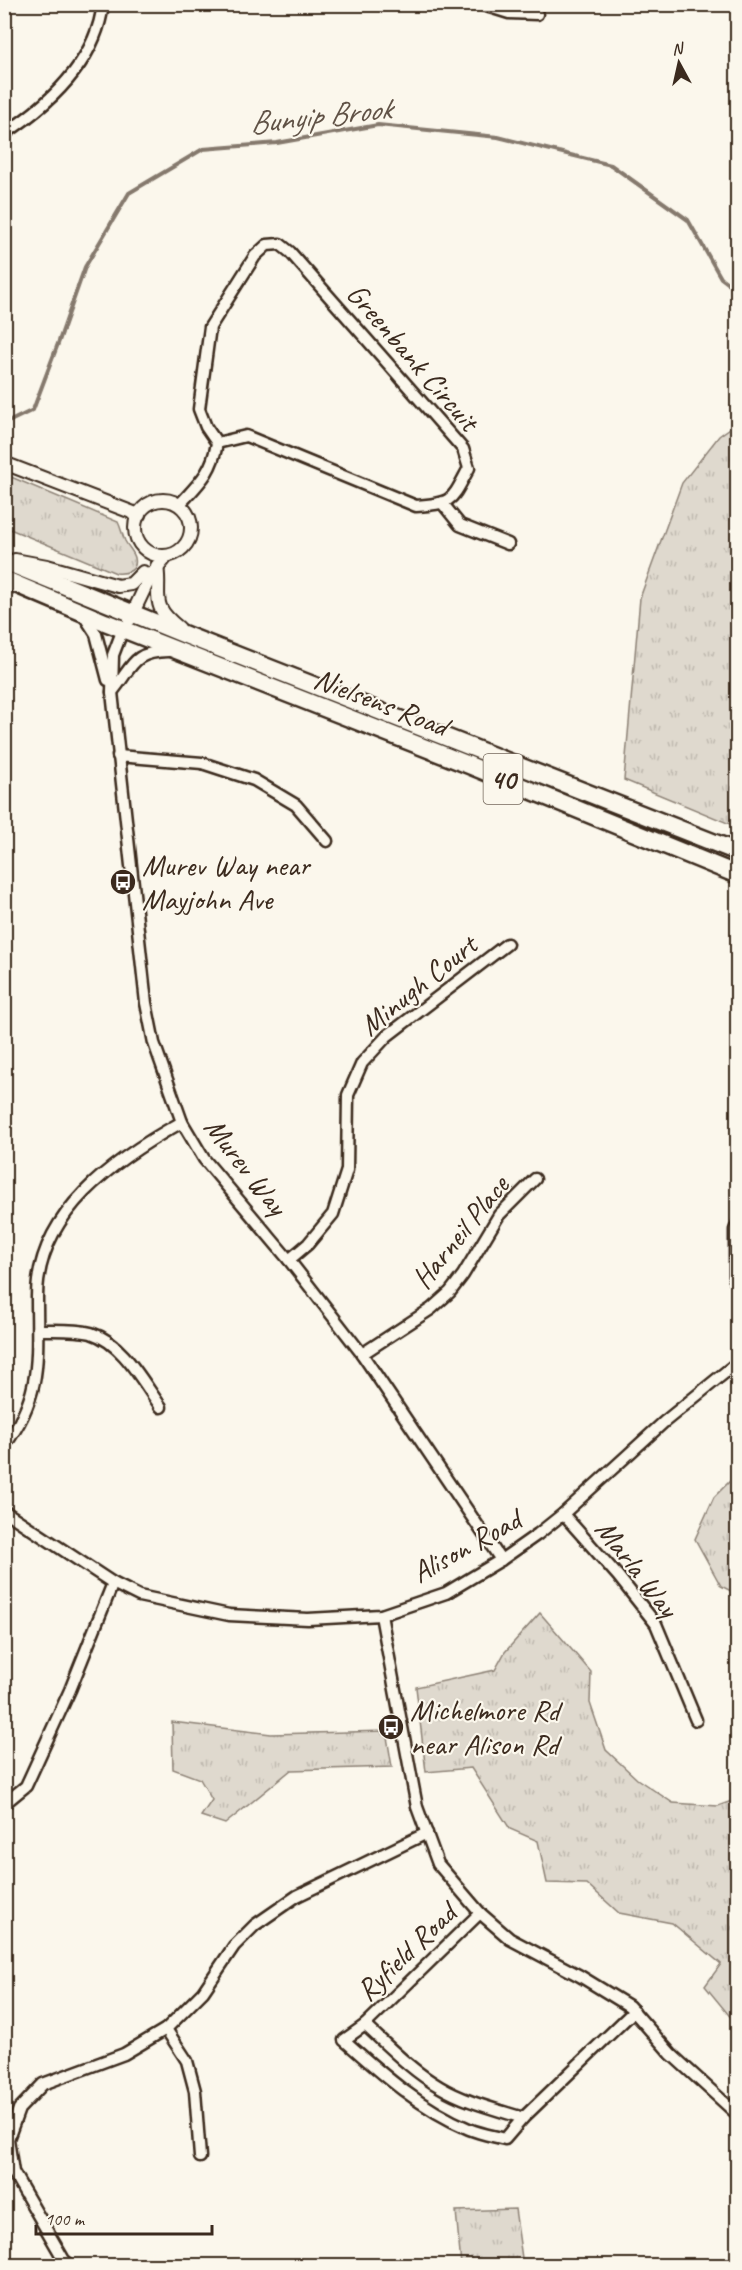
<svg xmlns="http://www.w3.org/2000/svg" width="742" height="2270" font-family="Caveat,sans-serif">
  <defs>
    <pattern id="park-tufts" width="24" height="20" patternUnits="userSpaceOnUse" patternTransform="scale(1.5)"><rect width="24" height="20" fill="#dfd9ce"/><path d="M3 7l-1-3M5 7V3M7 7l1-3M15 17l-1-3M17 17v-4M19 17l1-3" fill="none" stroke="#c0bab0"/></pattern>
  </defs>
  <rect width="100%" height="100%" fill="#fbf7ec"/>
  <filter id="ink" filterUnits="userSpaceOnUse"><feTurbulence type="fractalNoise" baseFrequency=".0167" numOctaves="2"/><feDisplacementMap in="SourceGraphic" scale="12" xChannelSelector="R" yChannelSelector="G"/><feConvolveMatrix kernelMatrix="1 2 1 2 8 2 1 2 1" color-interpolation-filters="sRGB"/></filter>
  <g filter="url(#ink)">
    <!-- park -->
    <g fill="url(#park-tufts)" stroke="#8d8276" stroke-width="1.5">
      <path d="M733,426H738L737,827L624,780L640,598L682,483L719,436Z"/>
      <path d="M4,474L118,522C121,528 122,534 125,541C128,547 134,552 135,558C138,571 126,574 116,573L5,527Z"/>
      <path d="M737,1474V1594L721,1586L695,1539L714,1497Z"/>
      <path d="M540,1613L591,1672L590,1703L606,1750L637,1779L673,1803L718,1806L737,1799V2025L705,1986L721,1964L672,1923L619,1913L587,1884L547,1883L538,1841L510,1829L471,1768L426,1772L416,1687L495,1670L505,1652Z"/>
      <path d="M172,1722L271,1734L386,1731L392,1767L291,1770L225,1824L201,1816L212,1800L200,1779L173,1769Z"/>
      <path d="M515,2209L523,2265H461L456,2211Z"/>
    </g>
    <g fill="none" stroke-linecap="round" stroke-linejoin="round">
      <!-- stream -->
      <path stroke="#85796d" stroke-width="4" d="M4,424L33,410L59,341L85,267L129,193L203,149L277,143L378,125L498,137L611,165L688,220L721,278L738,291"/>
      <!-- minor casing -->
      <g stroke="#3b2a1e" stroke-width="15">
        <g id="minor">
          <path d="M480,4L509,13L537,14"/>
          <path d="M4,134C50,104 96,62 103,4"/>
          <path d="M443,504L460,525L508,544"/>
          <path d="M179,505C199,483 212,473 217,443L206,427L199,409L210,327L255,256L267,245L280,244L290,252L463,449L469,468C451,501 454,503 416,506L246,436L217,443"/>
          <path d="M83,614L96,634L108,680"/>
          <path d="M123,629L113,655L112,692L146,1003L154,1043L182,1122L204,1159L289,1260L362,1354L501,1560"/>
          <path d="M112,692C133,667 131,652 168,651"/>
          <path d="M118,756L202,763L254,780L296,805L327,841"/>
          <path d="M738,1223L735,1230V1281L738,1288"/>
          <path d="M289,1260L308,1244L333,1214L347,1170L348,1095L362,1063L387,1036L507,944"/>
          <path d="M39,1330C55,1330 75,1329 91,1333C123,1343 142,1381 161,1407"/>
          <path d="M362,1354L431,1309L450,1292L463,1275L499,1215L535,1179"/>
          <path d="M4,1446C43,1395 37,1357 37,1297C37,1213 115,1159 182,1122"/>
          <path d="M4,1511L113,1583L139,1596L229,1615L308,1619L381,1615L446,1593L501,1560L538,1534L563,1514L664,1422L738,1362"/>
          <path d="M563,1514L618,1576L656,1624L696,1720"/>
          <path d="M381,1615L417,1807L438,1864L480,1913L510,1939L580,1976L629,2006L671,2054L738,2115"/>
          <path d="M4,1804L26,1786L70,1690L113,1583"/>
          <path d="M480,1913L365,2025L344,2040C382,2074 421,2109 469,2129C481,2134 494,2136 505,2139L523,2118L634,2011"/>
          <path d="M365,2025C388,2046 412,2071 440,2087C465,2102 495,2109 523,2118"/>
          <path d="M166,2029L187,2061L195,2091L200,2157"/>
          <path d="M71,2266L64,2260L13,2172L8,2139L19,2109L43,2084L124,2054L166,2029L203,1992L234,1946L255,1925L297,1896L427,1833"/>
        </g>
      </g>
      <!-- tertiary casing -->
      <g stroke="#3b2a1e" stroke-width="16">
        <g id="tertiary">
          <path d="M4,463L139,515"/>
          <circle cx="163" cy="528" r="28"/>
          <path d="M15,560L47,566L118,586L131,584L143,572"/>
          <path d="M157,566C162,596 148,604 179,628"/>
          <path d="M130,619L150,577L167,556"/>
        </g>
      </g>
      <!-- primary casing -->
      <g stroke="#3b2a1e" stroke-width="21">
        <g id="primary">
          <path d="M4,561L188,636L738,852"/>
          <path d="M4,579L105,622L469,765L738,875"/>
        </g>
      </g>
      <!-- minor -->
      <use href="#minor" stroke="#fbf7ec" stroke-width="10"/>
      <!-- tertiary -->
      <use href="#tertiary" stroke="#fbf7ec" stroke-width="12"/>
      <!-- primary -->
      <use href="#primary" stroke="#fbf7ec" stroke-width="16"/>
    </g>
  </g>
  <!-- icons -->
  <defs>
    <g id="bus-disc" transform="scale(1.35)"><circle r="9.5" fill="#3b2a1e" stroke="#fbf7ec"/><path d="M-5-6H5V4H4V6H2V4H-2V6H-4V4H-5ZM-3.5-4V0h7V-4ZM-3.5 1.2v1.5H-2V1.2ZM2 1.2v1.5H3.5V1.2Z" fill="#fff"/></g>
  </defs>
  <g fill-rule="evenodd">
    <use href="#bus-disc" x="123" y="882"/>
    <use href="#bus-disc" x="391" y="1727"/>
  </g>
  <g text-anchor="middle" stroke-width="4.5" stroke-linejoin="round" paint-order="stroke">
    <!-- shield labels -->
    <rect fill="#fbf7ec" stroke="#75685c" stroke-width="1.5" x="483.5" y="754" width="39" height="50" rx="4.5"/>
    <g font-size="28" font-weight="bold" fill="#3b2a1e">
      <text x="503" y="789">40</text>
    </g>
    <!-- street labels -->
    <g font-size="30" fill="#3b2a1e" stroke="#fbf7ec">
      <text transform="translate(413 357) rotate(49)" y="10">Greenbank Circuit</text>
      <text transform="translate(381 702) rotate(21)" y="10">Nielsens Road</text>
      <text transform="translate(418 985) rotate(-39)" y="10">Minugh Court</text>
      <text transform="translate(246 1166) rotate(52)" y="10">Murev Way</text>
      <text transform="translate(460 1232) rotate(-51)" y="10">Harneil Place</text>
      <text transform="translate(466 1546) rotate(-29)" y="10">Alison Road</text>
      <text transform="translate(637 1568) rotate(52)" y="10">Marla Way</text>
      <text transform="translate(406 1952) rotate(-44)" y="10">Ryfield Road</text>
    </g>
    <!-- poi labels -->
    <g font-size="30" fill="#3b2a1e" stroke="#fbf7ec" text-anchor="start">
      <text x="142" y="875">Murev Way near<tspan x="142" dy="34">Mayjohn Ave</tspan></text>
      <text x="410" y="1720">Michelmore Rd<tspan x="410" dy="34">near Alison Rd</tspan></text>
    </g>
    <!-- water labels -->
    <g font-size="32" font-style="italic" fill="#605246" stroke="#fbf7ec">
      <text transform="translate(320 115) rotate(-6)" y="11">Bunyip Brook</text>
    </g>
  </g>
  <!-- margin -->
  <rect width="742" height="2270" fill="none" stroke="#fbf7ec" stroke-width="24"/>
  <rect x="12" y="12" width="718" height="2246" fill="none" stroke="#3b2a1e" stroke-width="2" filter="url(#ink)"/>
  <!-- north arrow -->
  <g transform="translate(679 63) rotate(352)" stroke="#fbf7ec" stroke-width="4.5" paint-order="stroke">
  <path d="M0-4.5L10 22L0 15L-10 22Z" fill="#3b2a1e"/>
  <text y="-9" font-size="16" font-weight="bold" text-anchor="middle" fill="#3b2a1e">N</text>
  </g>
  <!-- scale -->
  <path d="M36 2225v9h176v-9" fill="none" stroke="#3b2a1e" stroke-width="3"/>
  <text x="45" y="2225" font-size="18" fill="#3b2a1e" stroke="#fbf7ec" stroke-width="4.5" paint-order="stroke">100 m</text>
</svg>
